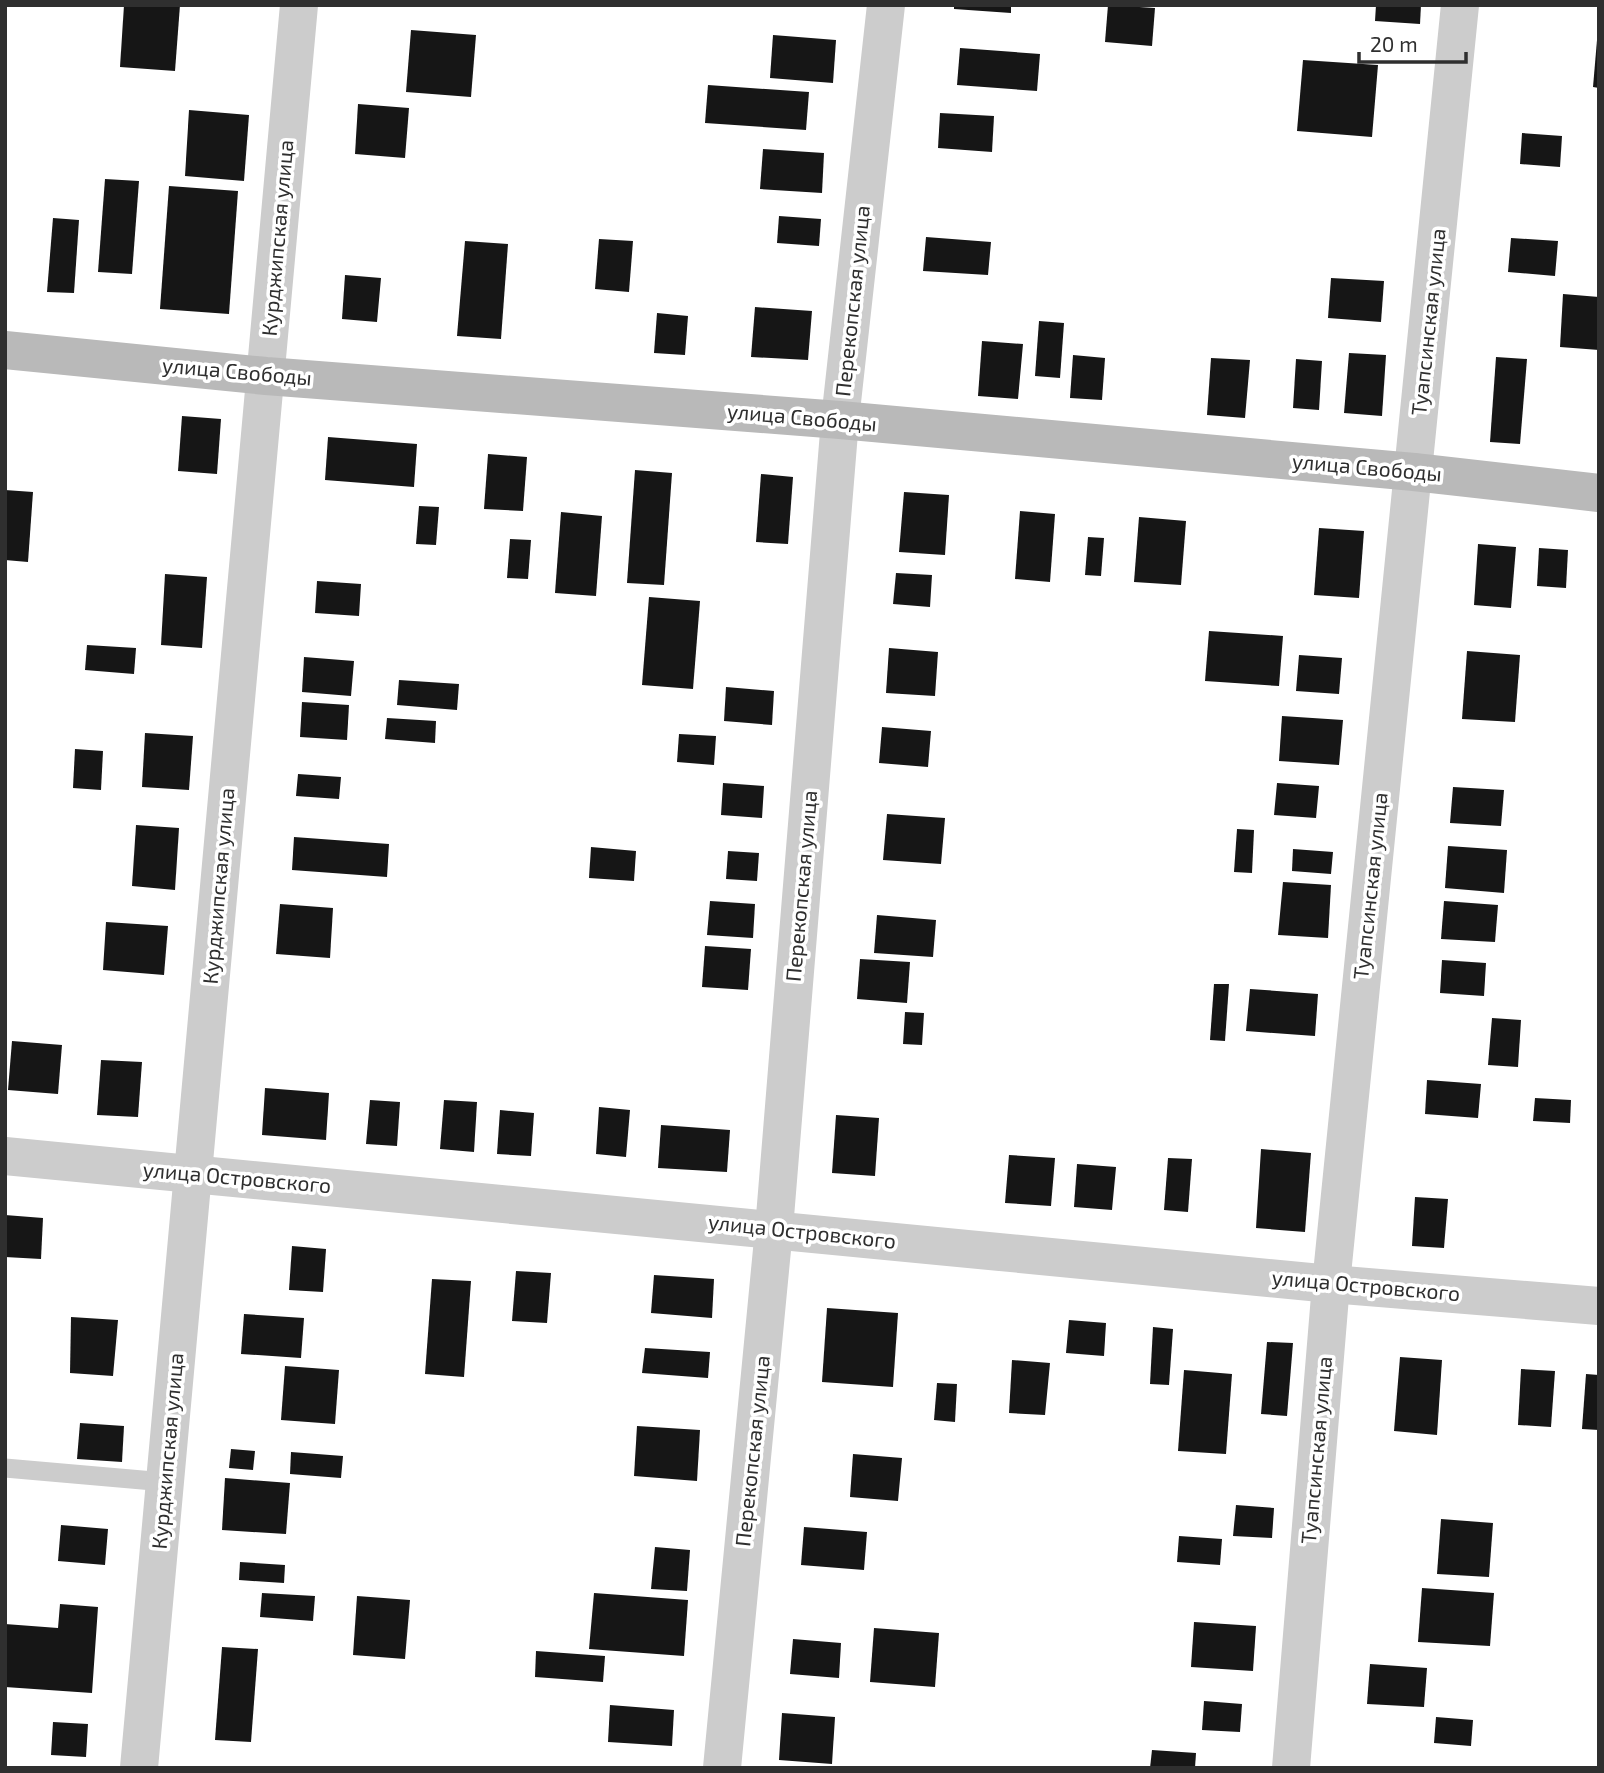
<svg xmlns="http://www.w3.org/2000/svg" width="1604" height="1773" font-family="'Exo 2',sans-serif">
  <rect width="100%" height="100%" fill="#fff"/>
  <!-- building -->
  <g fill="#161616">
    <path d="M124,5H180L175,71L120,67Z"/>
    <path d="M954,5H1011V13L954,9Z"/>
    <path d="M1108,5L1155,8L1152,46L1105,42Z"/>
    <path d="M1376,5H1421L1420,24L1375,21Z"/>
    <path d="M411,30L476,35L471,97L406,92Z"/>
    <path d="M773,35L836,40L833,83L770,78Z"/>
    <path d="M1597,40H1599V88L1593,87Z"/>
    <path d="M960,48L1040,54L1037,91L957,85Z"/>
    <path d="M1303,60L1378,65L1372,137L1297,131Z"/>
    <path d="M708,85L809,92L806,130L705,123Z"/>
    <path d="M358,104L409,108L405,158L355,154Z"/>
    <path d="M189,110L249,115L244,181L185,176Z"/>
    <path d="M940,113L994,116L992,152L938,148Z"/>
    <path d="M1522,133L1562,136L1560,167L1520,164Z"/>
    <path d="M763,149L824,153L822,193L760,189Z"/>
    <path d="M105,179L139,181L132,274L98,272Z"/>
    <path d="M169,186L238,191L229,314L160,309Z"/>
    <path d="M779,216L821,219L819,246L777,243Z"/>
    <path d="M53,218L79,220L74,293L47,292Z"/>
    <path d="M926,237L991,242L988,275L923,271Z"/>
    <path d="M1511,238L1558,241L1555,276L1508,272Z"/>
    <path d="M599,239L633,241L629,292L595,289Z"/>
    <path d="M465,241L508,244L501,339L457,336Z"/>
    <path d="M345,275L381,278L377,322L342,319Z"/>
    <path d="M1331,278L1384,281L1381,322L1328,318Z"/>
    <path d="M1563,294L1599,297V350L1560,347Z"/>
    <path d="M755,307L812,311L808,360L751,357Z"/>
    <path d="M657,313L688,316L685,355L654,353Z"/>
    <path d="M1039,321L1064,323L1060,378L1035,376Z"/>
    <path d="M982,341L1023,344L1018,399L978,396Z"/>
    <path d="M1349,353L1386,355L1382,416L1344,413Z"/>
    <path d="M1073,355L1105,358L1102,400L1070,398Z"/>
    <path d="M1496,357L1527,359L1520,444L1490,442Z"/>
    <path d="M1211,358L1250,360L1245,418L1207,415Z"/>
    <path d="M1296,359L1322,361L1319,410L1293,408Z"/>
    <path d="M182,416L221,419L217,474L178,471Z"/>
    <path d="M328,437L417,444L414,487L325,480Z"/>
    <path d="M488,454L527,457L523,511L484,509Z"/>
    <path d="M635,470L672,473L664,585L627,583Z"/>
    <path d="M761,474L793,477L788,544L756,542Z"/>
    <path d="M5,490L33,492L28,562L5,560Z"/>
    <path d="M904,492L949,495L945,555L899,552Z"/>
    <path d="M419,506L439,507L436,545L416,544Z"/>
    <path d="M1020,511L1055,514L1050,582L1015,579Z"/>
    <path d="M561,512L602,516L596,596L555,593Z"/>
    <path d="M1139,517L1186,521L1181,585L1134,582Z"/>
    <path d="M1319,528L1364,531L1359,598L1314,595Z"/>
    <path d="M1088,537L1104,538L1101,576L1085,575Z"/>
    <path d="M510,539L531,540L528,579L507,578Z"/>
    <path d="M1478,544L1516,547L1511,608L1474,605Z"/>
    <path d="M1539,548L1568,550L1566,588L1537,586Z"/>
    <path d="M896,573L932,575L930,607L893,604Z"/>
    <path d="M165,574L207,577L202,648L161,645Z"/>
    <path d="M317,581L361,584L359,616L315,613Z"/>
    <path d="M649,597L700,601L693,689L642,685Z"/>
    <path d="M1209,631L1283,636L1279,686L1205,681Z"/>
    <path d="M87,645L136,648L134,674L85,670Z"/>
    <path d="M889,648L938,652L935,696L886,693Z"/>
    <path d="M1467,651L1520,655L1515,722L1462,719Z"/>
    <path d="M1299,655L1342,658L1339,694L1296,691Z"/>
    <path d="M304,657L354,661L351,696L302,692Z"/>
    <path d="M399,680L459,684L457,710L397,705Z"/>
    <path d="M726,687L774,691L772,725L724,721Z"/>
    <path d="M302,702L349,705L347,740L300,737Z"/>
    <path d="M1282,716L1343,720L1339,765L1279,761Z"/>
    <path d="M387,718L436,721L435,743L385,739Z"/>
    <path d="M882,727L931,731L928,767L879,763Z"/>
    <path d="M145,733L193,736L189,790L142,787Z"/>
    <path d="M679,734L716,736L714,765L677,762Z"/>
    <path d="M75,749L103,751L101,790L73,788Z"/>
    <path d="M298,774L341,777L339,799L296,796Z"/>
    <path d="M723,783L764,786L762,818L721,815Z"/>
    <path d="M1277,783L1319,786L1316,818L1274,815Z"/>
    <path d="M1453,787L1504,790L1501,826L1450,823Z"/>
    <path d="M887,814L945,818L941,864L883,860Z"/>
    <path d="M136,825L179,828L175,890L132,886Z"/>
    <path d="M1237,829L1254,830L1252,873L1234,872Z"/>
    <path d="M294,837L389,844L387,877L292,870Z"/>
    <path d="M1448,846L1507,850L1504,893L1445,888Z"/>
    <path d="M591,847L636,851L634,881L589,878Z"/>
    <path d="M1293,849L1333,852L1331,874L1292,871Z"/>
    <path d="M728,851L759,853L757,881L726,879Z"/>
    <path d="M1283,882L1331,885L1328,938L1278,935Z"/>
    <path d="M710,901L755,904L753,938L707,935Z"/>
    <path d="M1444,901L1498,905L1495,942L1441,939Z"/>
    <path d="M280,904L333,908L330,958L276,954Z"/>
    <path d="M877,915L936,920L933,957L874,953Z"/>
    <path d="M106,922L168,926L164,975L103,970Z"/>
    <path d="M705,946L751,949L748,990L702,987Z"/>
    <path d="M860,959L910,962L907,1003L857,999Z"/>
    <path d="M1442,960L1486,963L1484,996L1440,993Z"/>
    <path d="M1214,984H1229L1225,1041L1210,1040Z"/>
    <path d="M1250,989L1318,994L1315,1036L1246,1031Z"/>
    <path d="M905,1012L924,1013L922,1045L903,1044Z"/>
    <path d="M1492,1018L1521,1020L1518,1067L1488,1065Z"/>
    <path d="M12,1041L62,1045L58,1094L8,1090Z"/>
    <path d="M101,1060L142,1062L138,1117L97,1115Z"/>
    <path d="M1427,1080L1481,1084L1478,1118L1425,1114Z"/>
    <path d="M265,1088L329,1093L326,1140L262,1135Z"/>
    <path d="M1535,1098L1571,1100L1570,1123L1533,1121Z"/>
    <path d="M370,1100L400,1102L397,1146L366,1144Z"/>
    <path d="M444,1100L477,1102L474,1152L440,1149Z"/>
    <path d="M599,1107L630,1110L626,1157L596,1154Z"/>
    <path d="M500,1110L534,1113L531,1156L497,1154Z"/>
    <path d="M836,1115L879,1118L875,1176L832,1173Z"/>
    <path d="M661,1125L730,1130L727,1172L658,1168Z"/>
    <path d="M1261,1149L1311,1153L1305,1232L1256,1228Z"/>
    <path d="M1009,1155L1055,1158L1051,1206L1005,1203Z"/>
    <path d="M1168,1158L1192,1159L1188,1212L1164,1210Z"/>
    <path d="M1077,1164L1116,1167L1112,1210L1074,1207Z"/>
    <path d="M1415,1197L1448,1199L1444,1248L1412,1246Z"/>
    <path d="M5,1215L43,1218L41,1259L5,1257Z"/>
    <path d="M292,1246L326,1249L323,1292L289,1290Z"/>
    <path d="M516,1271L551,1273L547,1323L512,1321Z"/>
    <path d="M654,1275L714,1279L712,1318L651,1313Z"/>
    <path d="M432,1279L471,1281L464,1377L425,1374Z"/>
    <path d="M827,1308L898,1313L893,1387L822,1382Z"/>
    <path d="M244,1314L304,1318L301,1358L241,1354Z"/>
    <path d="M71,1317L118,1320L113,1376L70,1373Z"/>
    <path d="M1069,1320L1106,1323L1104,1356L1066,1353Z"/>
    <path d="M1153,1327L1173,1329L1169,1385L1150,1384Z"/>
    <path d="M1267,1342L1293,1343L1287,1416L1261,1414Z"/>
    <path d="M645,1348L710,1352L708,1378L642,1373Z"/>
    <path d="M1400,1357L1442,1360L1437,1435L1394,1431Z"/>
    <path d="M1012,1360L1050,1363L1045,1415L1009,1413Z"/>
    <path d="M285,1366L339,1370L335,1424L281,1420Z"/>
    <path d="M1521,1369L1555,1371L1551,1427L1518,1425Z"/>
    <path d="M1184,1370L1232,1374L1226,1454L1178,1451Z"/>
    <path d="M1586,1374L1599,1375V1430L1582,1429Z"/>
    <path d="M937,1383L957,1384L955,1422L934,1420Z"/>
    <path d="M80,1423L124,1426L122,1462L77,1459Z"/>
    <path d="M637,1426L700,1430L697,1481L634,1476Z"/>
    <path d="M231,1449L255,1451L253,1470L229,1468Z"/>
    <path d="M291,1452L343,1456L341,1478L290,1474Z"/>
    <path d="M853,1454L902,1458L898,1501L850,1497Z"/>
    <path d="M225,1478L290,1483L286,1534L222,1530Z"/>
    <path d="M1236,1505L1274,1508L1272,1538L1233,1536Z"/>
    <path d="M1441,1519L1493,1523L1489,1577L1437,1574Z"/>
    <path d="M61,1525L108,1529L105,1565L58,1561Z"/>
    <path d="M804,1527L867,1532L864,1570L801,1565Z"/>
    <path d="M1179,1536L1222,1539L1220,1565L1177,1562Z"/>
    <path d="M655,1547L690,1550L687,1591L651,1589Z"/>
    <path d="M240,1562L285,1565L284,1583L239,1580Z"/>
    <path d="M1422,1588L1494,1593L1490,1646L1418,1642Z"/>
    <path d="M262,1593L315,1596L313,1621L260,1617Z"/>
    <path d="M594,1593L688,1600L684,1656L589,1649Z"/>
    <path d="M357,1596L410,1600L405,1659L353,1655Z"/>
    <path d="M60,1604L98,1607L92,1693L5,1687V1624L58,1628Z"/>
    <path d="M1194,1622L1256,1626L1253,1671L1191,1667Z"/>
    <path d="M874,1628L939,1633L935,1687L870,1682Z"/>
    <path d="M793,1639L841,1643L839,1678L790,1674Z"/>
    <path d="M222,1647L258,1649L251,1742L215,1740Z"/>
    <path d="M536,1651L605,1656L603,1682L535,1677Z"/>
    <path d="M1370,1664L1427,1668L1424,1707L1367,1704Z"/>
    <path d="M1204,1701L1242,1704L1240,1732L1202,1730Z"/>
    <path d="M610,1705L674,1710L672,1746L608,1742Z"/>
    <path d="M782,1713L835,1717L832,1764L779,1760Z"/>
    <path d="M1436,1717L1473,1720L1471,1746L1434,1743Z"/>
    <path d="M53,1722L88,1724L86,1757L51,1755Z"/>
    <path d="M1152,1750L1196,1753L1195,1768H1150Z"/>
  </g>
  <g fill="none" stroke-linecap="round" stroke-linejoin="round">
    <!-- lane -->
    <path stroke="#ccc" stroke-width="19" d="M5,1468L165,1482"/>
    <!-- street -->
    <g stroke="#ccc" stroke-width="38">
      <path d="M5,1156L1331,1284L1599,1306"/>
      <path d="M139,1768L299,5"/>
      <path d="M722,1768L774,1229L840,420L886,5"/>
      <path d="M1291,1768L1331,1284L1460,5"/>
    </g>
    <!-- secondary -->
    <path stroke="#b9b9b9" stroke-width="38" d="M5,350L266,376L840,420L1414,472L1599,493"/>
  </g>
  <g text-anchor="middle" stroke-width="7" stroke-linejoin="round" paint-order="stroke">
    <!-- street labels -->
    <g font-size="21" fill="#2f2f2f" stroke="#fff">
      <text transform="translate(278 238) rotate(-85)" y="7">Курджипская улица</text>
      <text transform="translate(853 301) rotate(-84)" y="7">Перекопская улица</text>
      <text transform="translate(1429 322) rotate(-84)" y="7">Туапсинская улица</text>
      <text transform="translate(237 372) rotate(5)" y="7">улица Свободы</text>
      <text transform="translate(802 418) rotate(5)" y="7">улица Свободы</text>
      <text transform="translate(1367 468) rotate(5)" y="7">улица Свободы</text>
      <text transform="translate(219 886) rotate(-85)" y="7">Курджипская улица</text>
      <text transform="translate(802 886) rotate(-85)" y="7">Перекопская улица</text>
      <text transform="translate(1371 886) rotate(-84)" y="7">Туапсинская улица</text>
      <text transform="translate(237 1178) rotate(5)" y="7">улица Островского</text>
      <text transform="translate(802 1232) rotate(6)" y="7">улица Островского</text>
      <text transform="translate(1366 1286) rotate(5)" y="7">улица Островского</text>
      <text transform="translate(1317 1450) rotate(-85)" y="7">Туапсинская улица</text>
      <text transform="translate(168 1451) rotate(-85)" y="7">Курджипская улица</text>
      <text transform="translate(753 1451) rotate(-84)" y="7">Перекопская улица</text>
    </g>
  </g>
  <!-- border -->
  <rect width="1604" height="1773" fill="none" stroke="#2f2f2f" stroke-width="14"/>
  <!-- scale -->
  <path d="M1359 52v10h107v-10" fill="none" stroke="#2f2f2f" stroke-width="3.5"/>
  <text x="1370" y="52" font-size="21" fill="#2f2f2f" stroke="#ffffff" stroke-width="5" paint-order="stroke">20 m</text>
</svg>
